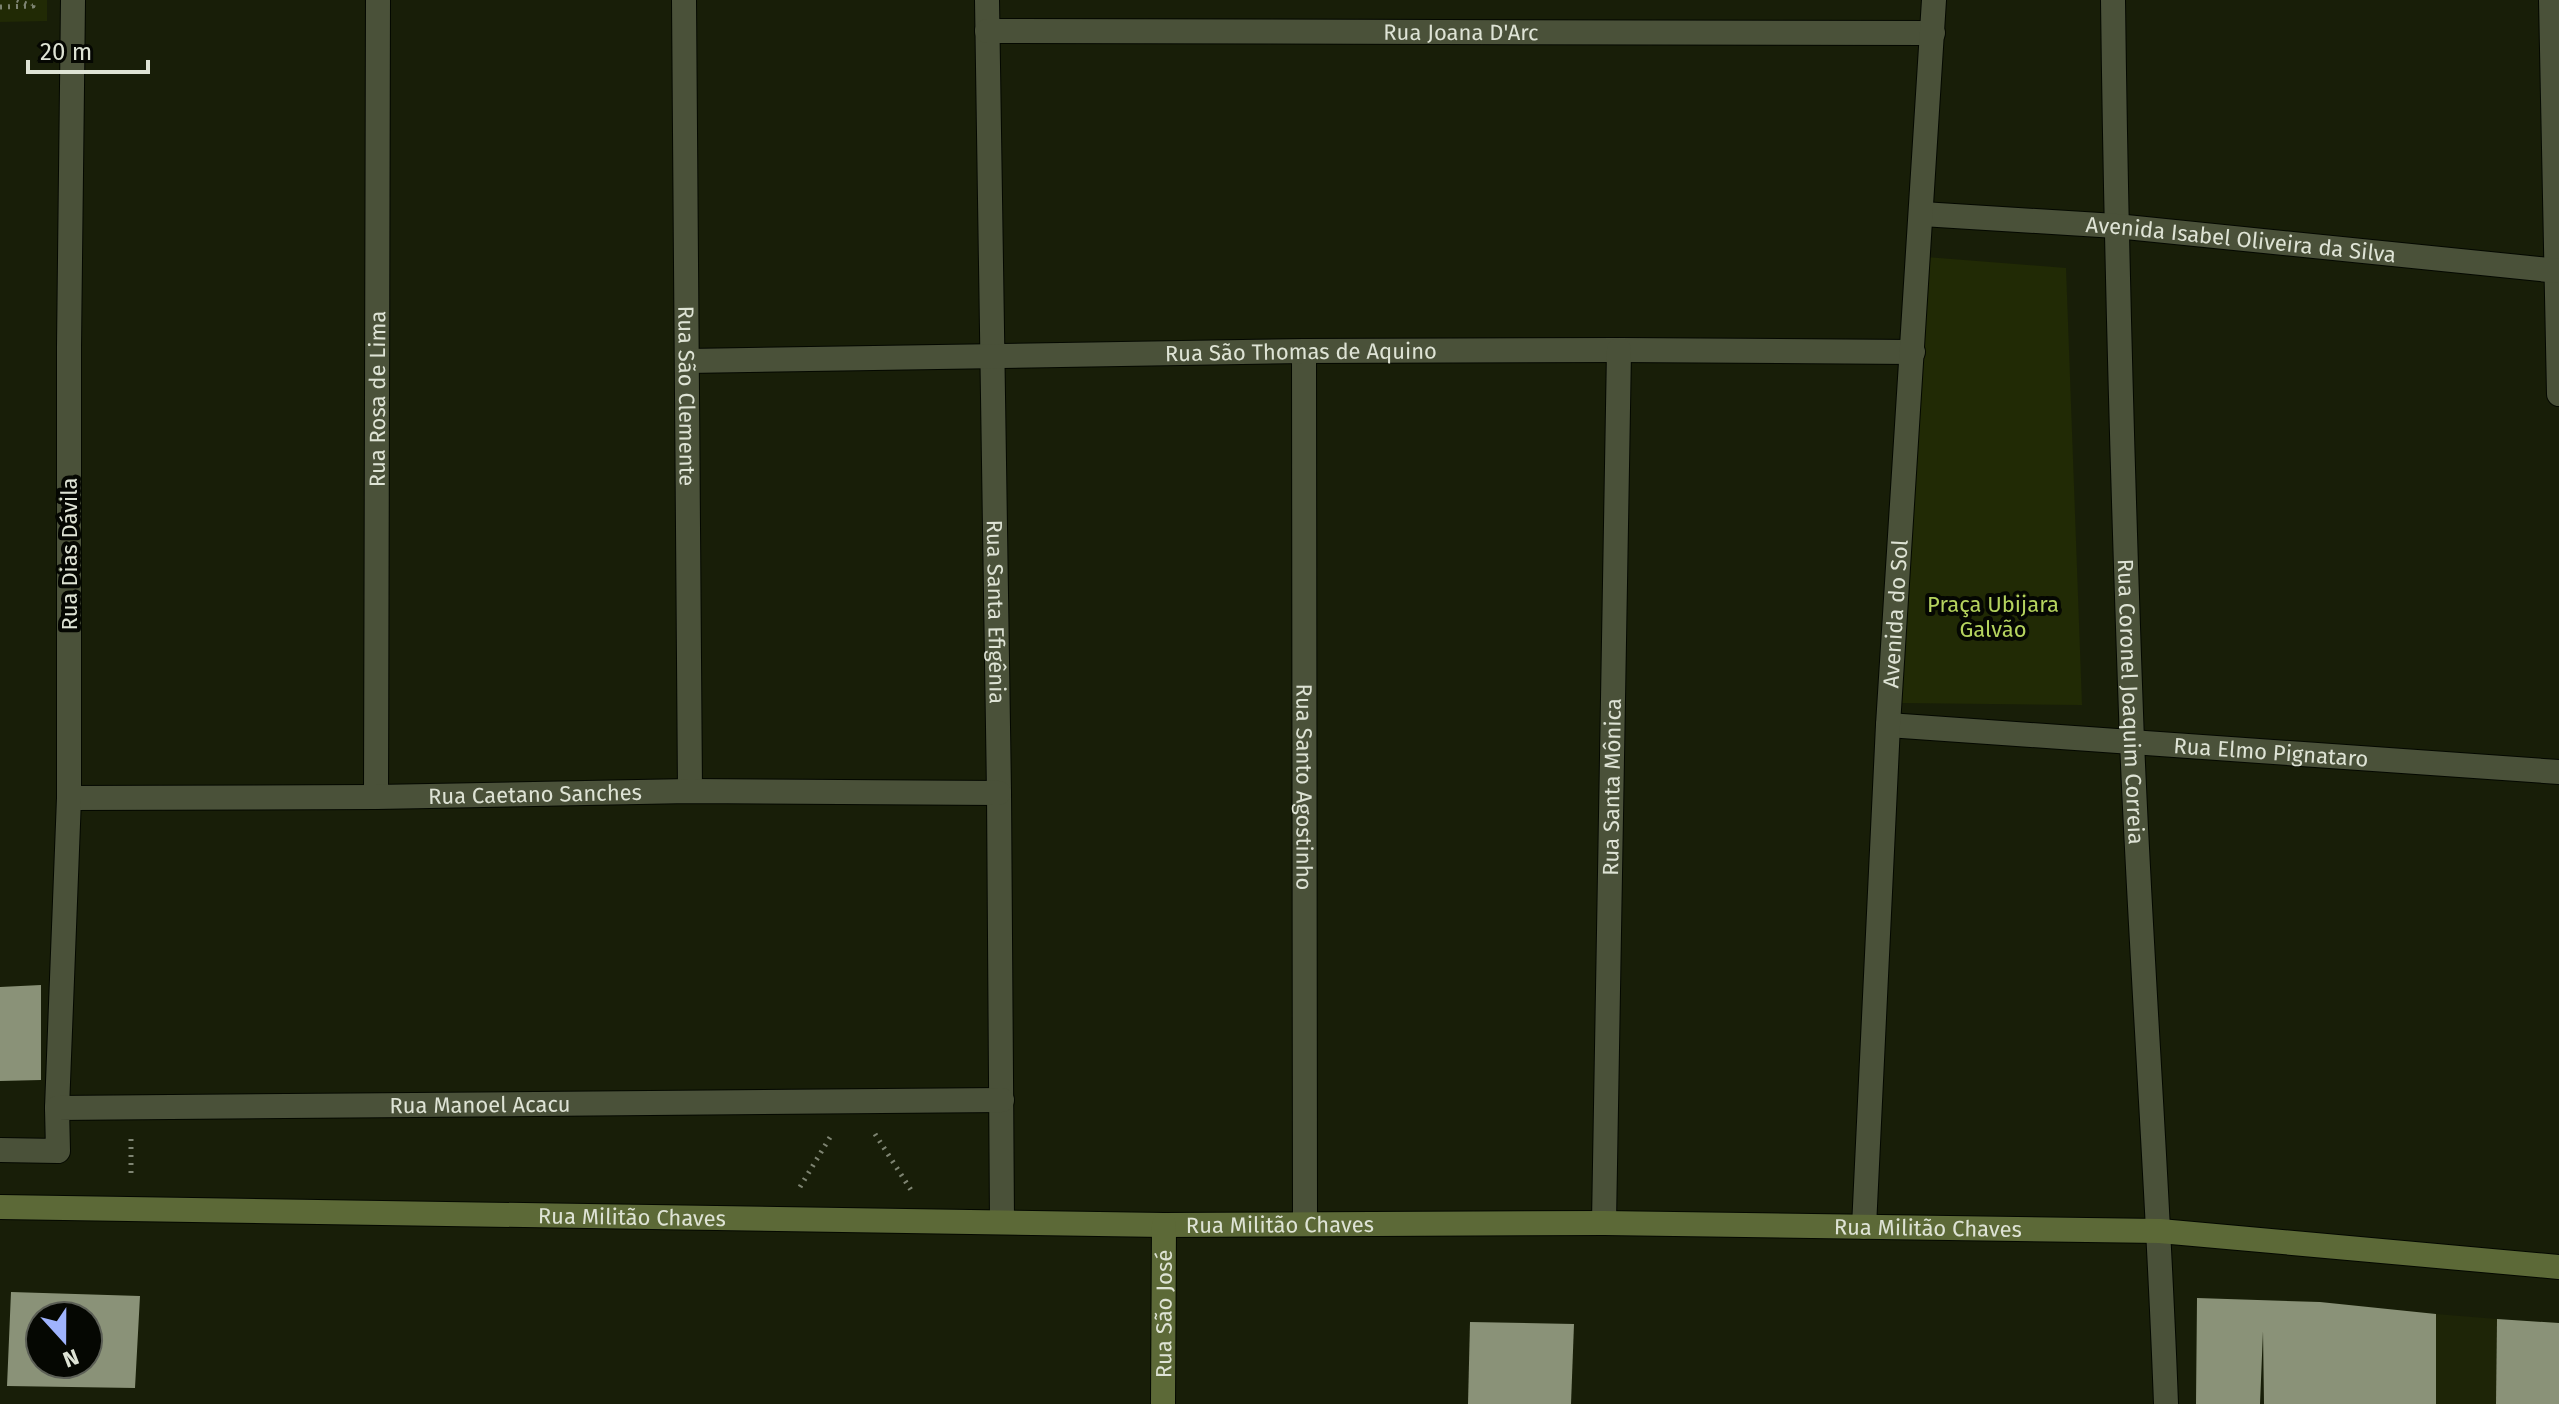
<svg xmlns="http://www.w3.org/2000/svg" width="2559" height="1404" font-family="'Fira Sans',sans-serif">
  <rect width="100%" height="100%" fill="#181e08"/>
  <!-- built -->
  <path fill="#1e2507" d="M2436,1314L2497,1319L2496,1404H2434Z"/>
  <!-- green -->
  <g fill="#212a05">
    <path d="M0,0H47V21L0,22Z"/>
    <path d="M1926,257L2066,268L2082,705L1901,703Z"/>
  </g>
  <!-- building -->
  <g fill="#8a9278" fill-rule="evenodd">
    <path d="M41,985V1080L0,1081V987Z"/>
    <path d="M11,1292L140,1296L135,1388L7,1386ZM40,1316H88V1364H40Z"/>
    <path d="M2197,1298L2320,1302L2436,1314V1404H2264L2263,1331L2260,1404H2196Z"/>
    <path d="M2497,1319L2559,1323V1404H2496Z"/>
    <path d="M1470,1322L1574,1324L1571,1404H1468Z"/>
  </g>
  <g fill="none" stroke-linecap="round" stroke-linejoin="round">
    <!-- street casing -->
    <g stroke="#040800" stroke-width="26">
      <g id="street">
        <path id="s1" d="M684,0L690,791"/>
        <path id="s2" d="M987,0L999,793L1002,1222"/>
        <path id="s3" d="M2113,0C2116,247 2123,494 2132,741C2141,962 2158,1183 2166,1404"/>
        <path d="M2551,0L2559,394"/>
        <path id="s4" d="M987,31L1933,33"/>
        <path id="s5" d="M1922,214L2116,226L2559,271"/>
        <path id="s6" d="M1304,351L1305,1224"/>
        <path id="s7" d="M687,361L1304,351L1619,350L1913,352"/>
        <path id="s8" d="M1888,725L2559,772"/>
        <path id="s9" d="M376,797L378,0"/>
        <path id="s10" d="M69,798L376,797L690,791L999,793"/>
        <path d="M57,1108L69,798V346L73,0"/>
        <path id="s11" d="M0,1150L58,1151L57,1108L1002,1100"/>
        <path id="s12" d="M1604,1223L1619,350"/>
        <path id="s13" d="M1864,1227L1888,725L1934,0"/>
      </g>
    </g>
    <!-- secondary casing -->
    <g stroke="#040800" stroke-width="26">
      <g id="secondary">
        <path id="s14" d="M0,1207L1164,1225L1604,1223L2160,1231L2559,1267"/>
        <path id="s15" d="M1163,1404L1164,1225"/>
      </g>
    </g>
    <!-- path -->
    <g stroke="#7e8472" stroke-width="5" stroke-dasharray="2 6" stroke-linecap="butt">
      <path d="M17,0L31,6"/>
      <path d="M0,7L33,6L34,0"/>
      <path d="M875,1134L911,1190"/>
      <path d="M131,1139V1177"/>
      <path d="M800,1187L832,1134"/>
    </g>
    <!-- street -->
    <use href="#street" stroke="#4a5139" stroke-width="24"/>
    <!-- secondary -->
    <use href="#secondary" stroke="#5c6937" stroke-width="24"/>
  </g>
  <g text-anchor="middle" stroke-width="8" stroke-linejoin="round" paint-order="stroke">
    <!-- street labels -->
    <g font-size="22" fill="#dee3d5" stroke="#050702">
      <text dy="8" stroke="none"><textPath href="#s4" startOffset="474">Rua Joana D'Arc</textPath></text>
      <text dy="8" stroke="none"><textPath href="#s5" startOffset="320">Avenida Isabel Oliveira da Silva</textPath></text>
      <text dy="8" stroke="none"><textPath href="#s7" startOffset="614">Rua São Thomas de Aquino</textPath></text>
      <text dy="8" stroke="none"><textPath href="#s1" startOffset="396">Rua São Clemente</textPath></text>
      <text dy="8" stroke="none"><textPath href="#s9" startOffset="398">Rua Rosa de Lima</textPath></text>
      <text transform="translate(69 554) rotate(-90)" y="8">Rua Dias Dávila</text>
      <text dy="8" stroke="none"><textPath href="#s2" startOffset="612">Rua Santa Efigênia</textPath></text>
      <text dy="8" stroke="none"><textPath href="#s13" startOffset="614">Avenida do Sol</textPath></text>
      <text dy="8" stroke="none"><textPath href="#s3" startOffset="702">Rua Coronel Joaquim Correia</textPath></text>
      <text dy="8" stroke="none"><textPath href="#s8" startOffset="384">Rua Elmo Pignataro</textPath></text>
      <text dy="8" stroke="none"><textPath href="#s12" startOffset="436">Rua Santa Mônica</textPath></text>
      <text dy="8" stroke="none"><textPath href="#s6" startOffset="436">Rua Santo Agostinho</textPath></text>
      <text dy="8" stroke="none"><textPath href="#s10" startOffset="466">Rua Caetano Sanches</textPath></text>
      <text dy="8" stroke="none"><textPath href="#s11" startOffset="524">Rua Manoel Acacu</textPath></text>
      <text dy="8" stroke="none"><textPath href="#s14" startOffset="632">Rua Militão Chaves</textPath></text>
      <text dy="8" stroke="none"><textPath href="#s14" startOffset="1280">Rua Militão Chaves</textPath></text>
      <text dy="8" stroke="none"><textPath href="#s14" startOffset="1928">Rua Militão Chaves</textPath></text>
      <text dy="8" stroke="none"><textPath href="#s15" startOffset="90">Rua São José</textPath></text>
    </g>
    <!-- park labels -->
    <g font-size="22" fill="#b5d35e" stroke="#050702">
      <text x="1993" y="612">Praça Ubijara<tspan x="1993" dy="25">Galvão</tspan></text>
    </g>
  </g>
  <!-- north arrow -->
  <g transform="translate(64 1340) rotate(159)"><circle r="38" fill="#050702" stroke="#5c5f56" stroke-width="2"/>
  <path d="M0-6L14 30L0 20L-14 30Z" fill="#9fb3fd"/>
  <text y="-12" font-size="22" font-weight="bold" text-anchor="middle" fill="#dee3d5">N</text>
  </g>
  <!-- scale -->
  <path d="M28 60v12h120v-12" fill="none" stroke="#dee3d5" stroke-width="4"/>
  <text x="40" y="60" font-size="24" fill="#dee3d5" stroke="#050702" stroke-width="6" paint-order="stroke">20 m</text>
</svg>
